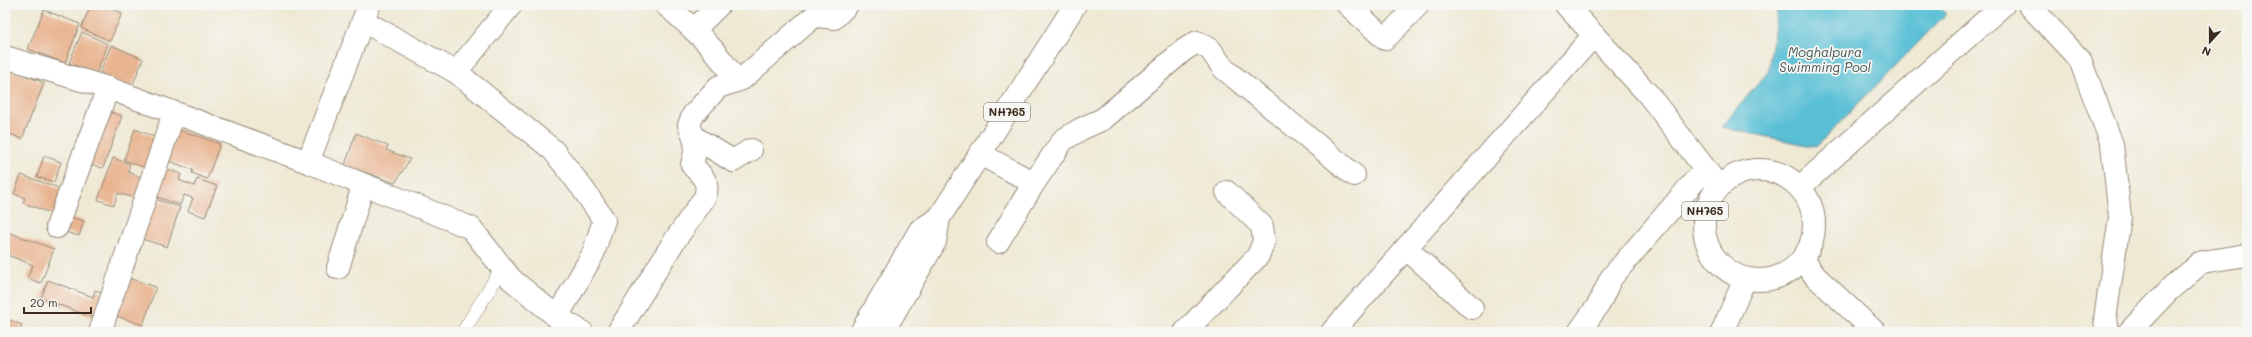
<svg xmlns="http://www.w3.org/2000/svg" width="2252" height="337" font-family="Mali,sans-serif">
  <rect width="100%" height="100%" fill="#f6f6f2"/>
  <filter id="ink" filterUnits="userSpaceOnUse"><feTurbulence type="fractalNoise" baseFrequency=".025" numOctaves="2"/><feDisplacementMap in="SourceGraphic" scale="8" xChannelSelector="R" yChannelSelector="G"/><feConvolveMatrix kernelMatrix="1 2 1 2 8 2 1 2 1" color-interpolation-filters="sRGB"/></filter>
  <filter id="wash" filterUnits="userSpaceOnUse"><feTurbulence type="fractalNoise" baseFrequency=".012" numOctaves="4" result="noise"/><feDisplacementMap in="SourceGraphic" scale="16" xChannelSelector="R" yChannelSelector="G"/><feGaussianBlur stdDeviation="0.9" result="paint"/><feColorMatrix in="noise" values="0 0 0 0 0 0 0 0 0 0 0 0 0 0 0 0 0 1.4 0 .05"/><feComposite in="paint" operator="in"/></filter>
  <g filter="url(#wash)">
    <rect width="100%" height="100%" fill="#efe9d4"/>
    <!-- water -->
    <path fill="#58bfd5" stroke="#4a747a" d="M1778,5H1937L1946,14L1816,147L1721,127L1768,72Z"/>
    <g id="blocks">
      <!-- building -->
      <g fill="#e9b490">
        <path d="M91,5H105L122,13L110,41L81,28Z"/>
        <path d="M44,10L80,24L65,63L28,49Z"/>
        <path d="M82,32L108,44L96,74L69,63Z"/>
        <path d="M111,45L143,59L131,89L99,75Z"/>
        <path d="M5,67L44,83L22,139L5,132Z"/>
        <path d="M102,109L122,116L103,168L84,162Z"/>
        <path d="M135,129L162,140L151,170L124,160Z"/>
        <path d="M177,129L220,144L207,179L192,173L193,170L161,158Z"/>
        <path d="M356,133L388,146L386,150L410,159L395,183L345,165Z"/>
        <path d="M44,156L61,162L54,182L37,177Z"/>
        <path d="M113,158L130,164L128,172L149,180L142,200L118,193L114,205L98,200Z"/>
        <path d="M159,166L181,174L179,180L194,186L197,179L217,186L205,217L188,211L193,198L184,195L180,205L149,194Z"/>
        <path d="M21,175L65,190L57,215L23,203L25,198L14,194Z"/>
        <path d="M149,197L180,207L167,247L136,237Z"/>
        <path d="M64,215L84,221L79,236L59,230Z"/>
        <path d="M5,231L54,249L41,283L27,278L33,265L5,254Z"/>
        <path d="M122,276L156,287L143,325L110,314Z"/>
        <path d="M48,280L93,297L95,290L108,295L99,320L41,298Z"/>
        <path d="M5,318L22,325L19,332H5Z"/>
      </g>
    </g>
  </g>
  <g filter="url(#ink)">
    <use href="#blocks" fill-opacity="0" stroke="#958a79" stroke-width="1"/>
    <g fill="none" stroke-linecap="round" stroke-linejoin="round">
      <!-- service casing -->
      <g stroke="#958a79" stroke-width="14">
        <path id="service" d="M463,332L502,268"/>
      </g>
      <!-- minor casing -->
      <g stroke="#958a79" stroke-width="24">
        <g id="minor">
          <path d="M666,5C692,27 718,51 736,81"/>
          <path d="M1348,5L1385,39L1418,5"/>
          <path d="M2029,5L2080,60L2112,144L2120,217L2105,319L2107,332"/>
          <path d="M363,21L456,72L553,150L583,189L604,220L593,254L557,317"/>
          <path d="M694,30L719,5"/>
          <path d="M5,57L108,88L308,162L471,228L511,279L557,317L582,332"/>
          <path d="M456,72L511,5"/>
          <path d="M694,137L733,161L751,150"/>
          <path d="M980,154L1034,183L1063,140L1081,129L1103,119L1184,50L1197,42L1210,49L1223,68L1354,175"/>
          <path d="M308,162L369,5"/>
          <path d="M57,227L108,88"/>
          <path d="M998,242L1034,183"/>
          <path d="M1406,248L1472,308"/>
          <path d="M338,268L363,186"/>
          <path d="M100,332L174,113"/>
          <path d="M618,332L673,243L705,197C710,181 702,176 692,165L696,148L694,137L689,125L693,115L718,87L742,79L813,17L818,16L834,18L847,5"/>
          <path d="M1185,332L1258,256L1264,241L1262,226L1227,192"/>
          <path d="M1332,332L1594,35"/>
          <path d="M1579,332L1599,304L1611,278L1705,169"/>
          <path d="M2129,332L2169,290L2202,262L2247,255"/>
        </g>
      </g>
      <!-- tertiary casing -->
      <g stroke="#958a79" stroke-width="24">
        <g id="tertiary">
          <path d="M1800,187L2003,5"/>
          <path d="M1722,332L1745,279"/>
        </g>
      </g>
      <!-- primary casing -->
      <g stroke="#958a79" stroke-width="24">
        <g id="primary">
          <path d="M1566,5L1648,94L1719,187"/>
          <circle cx="1759" cy="225" r="55"/>
          <path d="M1803,259L1815,276L1875,332"/>
        </g>
      </g>
      <!-- trunk casing -->
      <g stroke="#958a79" stroke-width="24">
        <g id="trunk">
          <path d="M861,332L920,230L939,218L1075,5"/>
          <path d="M883,332L935,242L939,218"/>
        </g>
      </g>
      <!-- service -->
      <use href="#service" stroke="#fff" stroke-width="13"/>
      <!-- minor -->
      <use href="#minor" stroke="#fff" stroke-width="22"/>
      <!-- tertiary -->
      <use href="#tertiary" stroke="#fff" stroke-width="22"/>
      <!-- primary -->
      <use href="#primary" stroke="#fff" stroke-width="22"/>
      <!-- trunk -->
      <use href="#trunk" stroke="#fff" stroke-width="22"/>
    </g>
  </g>
  <g text-anchor="middle" stroke-width="3.5" stroke-linejoin="round" paint-order="stroke">
    <!-- shield labels -->
    <g fill="#f6f6f2" stroke="#73675e" stroke-width="1">
      <rect x="984" y="103" width="46" height="18" rx="3"/>
      <rect x="1682" y="202" width="46" height="18" rx="3"/>
    </g>
    <g font-size="11" font-weight="bold" fill="#3b2a1e">
      <text x="1007" y="116">NH765</text>
      <text x="1705" y="215">NH765</text>
    </g>
    <!-- water labels -->
    <g font-size="13" font-style="italic" fill="#445755" stroke="#f6f6f2">
      <text x="1825" y="57">Moghalpura<tspan x="1825" dy="15">Swimming Pool</tspan></text>
    </g>
  </g>
  <!-- margin -->
  <rect width="2252" height="337" fill="none" stroke="#f6f6f2" stroke-width="20"/>
  <!-- north arrow -->
  <g transform="translate(2210 42) rotate(201)" stroke="#f6f6f2" stroke-width="3" paint-order="stroke">
  <path d="M0-3L7 15L0 10L-7 15Z" fill="#3b2a1e"/>
  <text y="-6" font-size="11" font-weight="bold" text-anchor="middle" fill="#3b2a1e">N</text>
  </g>
  <!-- scale -->
  <path d="M24 307v6h67v-6" fill="none" stroke="#3b2a1e" stroke-width="2"/>
  <text x="30" y="307" font-size="12" fill="#3b2a1e" stroke="#f6f6f2" stroke-width="3" paint-order="stroke">20 m</text>
</svg>
